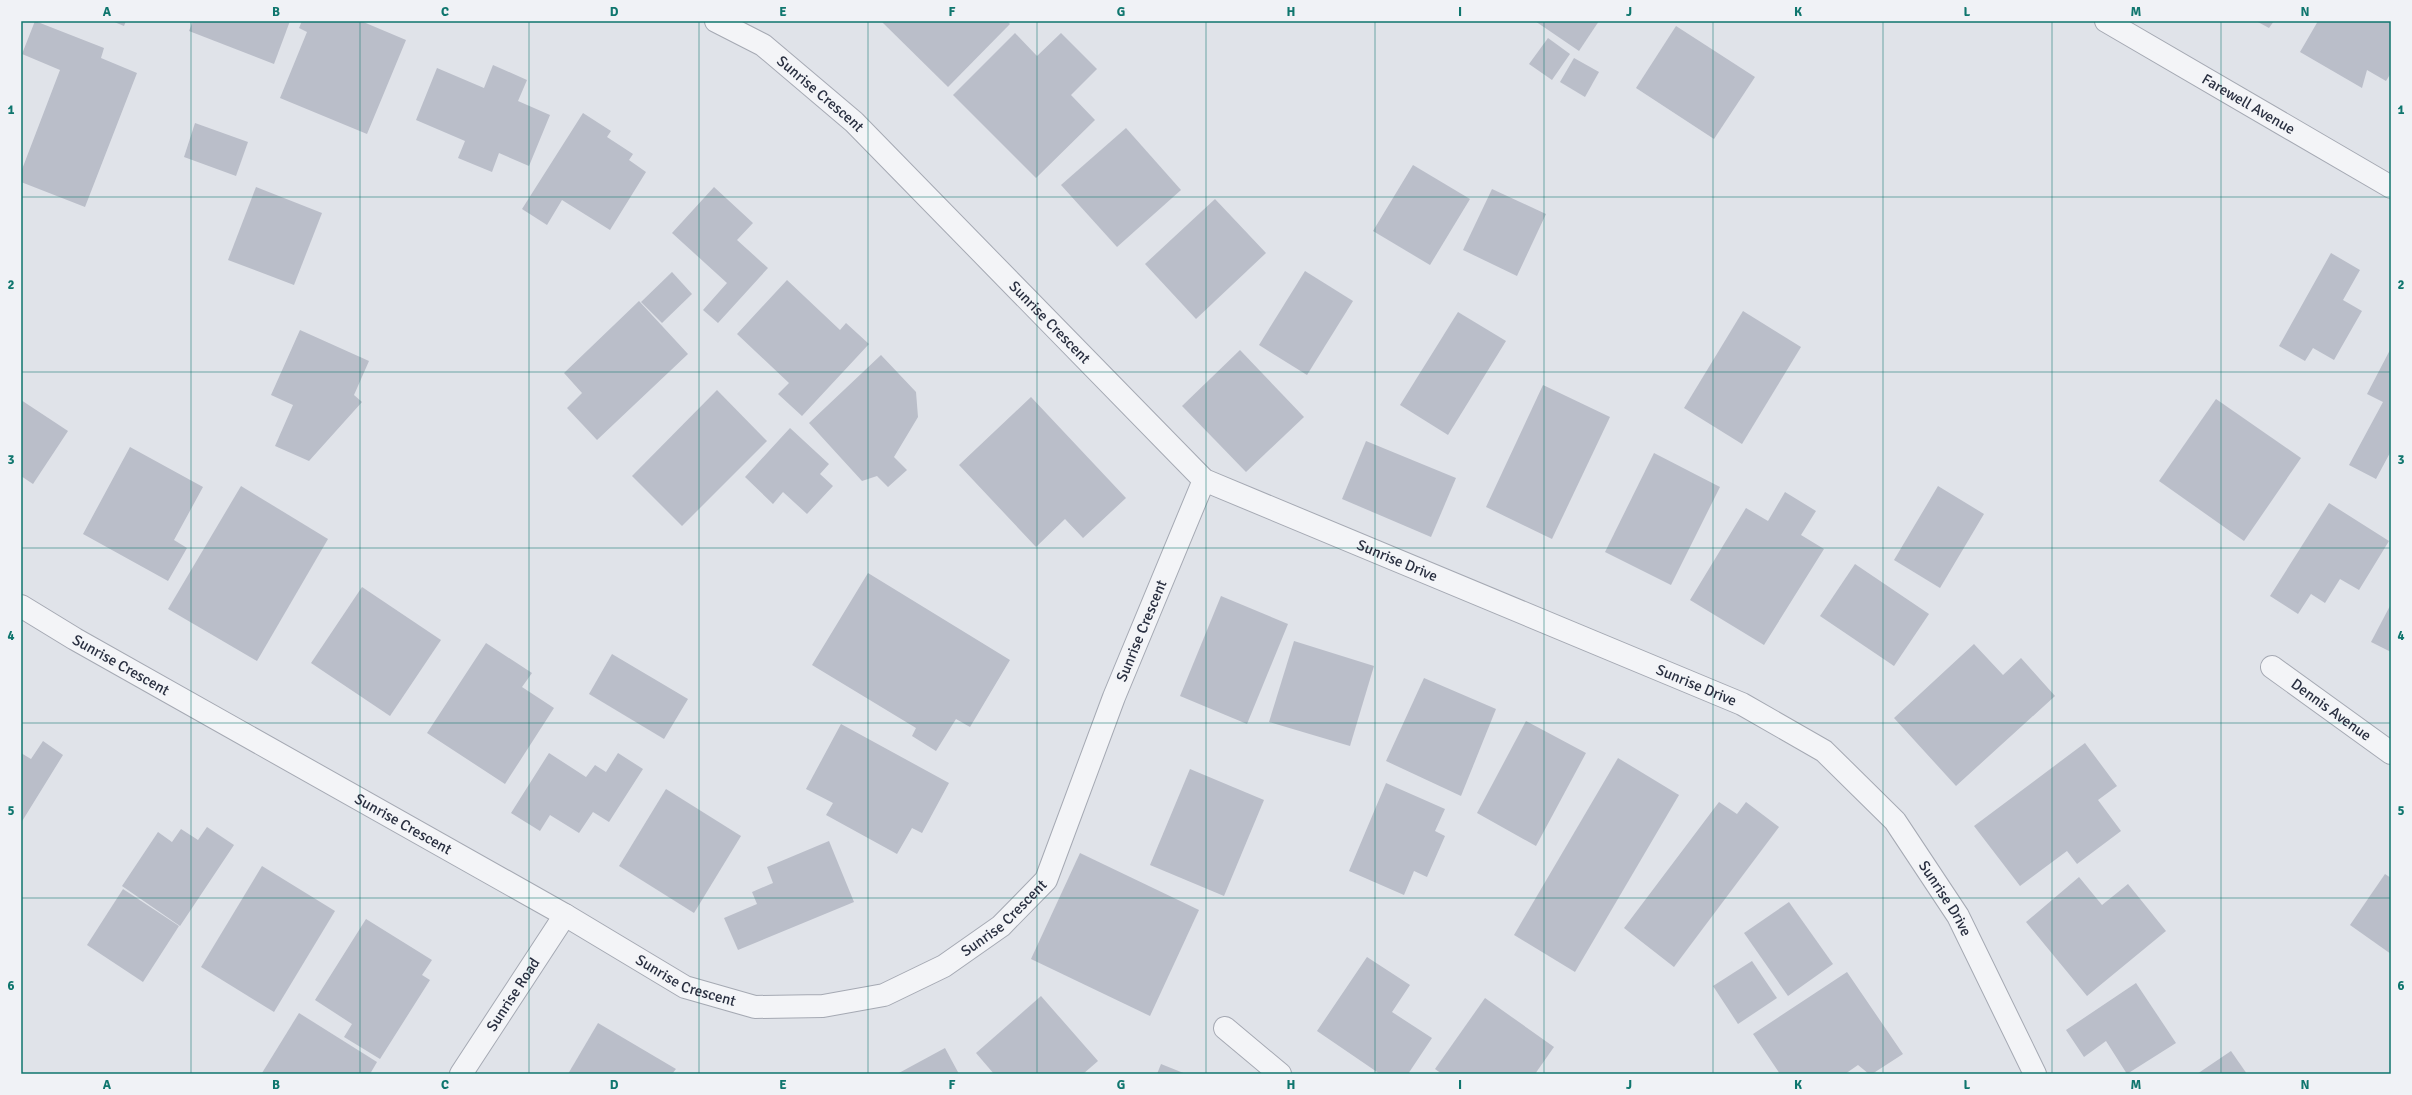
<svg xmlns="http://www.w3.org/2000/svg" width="2412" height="1095" font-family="Signika,sans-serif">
  <rect width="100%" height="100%" fill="#e0e3e9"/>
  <!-- building -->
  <g fill="#babec9">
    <path d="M35,21L104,48L101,58L137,73L85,207L21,182V172L60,70L22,54Z"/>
    <path d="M112,21H126L124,26Z"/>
    <path d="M193,21H290L274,64L189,31Z"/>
    <path d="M302,21H361L406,40L367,134L280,98L307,32L299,28Z"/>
    <path d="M881,21H1007L1010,24L948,87Z"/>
    <path d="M1535,21H1599L1579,51Z"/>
    <path d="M2256,21H2274L2269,28Z"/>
    <path d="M2318,21H2391V73L2386,81L2367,70L2362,88L2300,52Z"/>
    <path d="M1676,26L1755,77L1714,139L1636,88Z"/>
    <path d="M1015,33L1037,56L1061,33L1097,69L1071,95L1095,120L1036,178L953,95Z"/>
    <path d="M1548,38L1570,54L1552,80L1529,64Z"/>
    <path d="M1574,58L1599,72L1585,97L1560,82Z"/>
    <path d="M493,65L527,80L518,101L550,115L529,166L499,153L492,172L458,158L465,141L416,120L437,68L484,88Z"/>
    <path d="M583,113L611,131L607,137L633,154L629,160L646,172L610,230L562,200L547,225L522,209Z"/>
    <path d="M195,123L248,142L236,176L184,157Z"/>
    <path d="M1126,128L1181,190L1117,247L1061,185Z"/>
    <path d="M1413,165L1470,199L1430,265L1373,231Z"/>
    <path d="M256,187L322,213L294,285L228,260Z"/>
    <path d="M714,187L753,223L737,240L768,268L718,323L703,310L727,283L672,233Z"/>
    <path d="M1492,189L1546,214L1517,276L1463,250Z"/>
    <path d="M1215,199L1266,253L1196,319L1145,264Z"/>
    <path d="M2331,253L2360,270L2343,300L2362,311L2334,360L2313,348L2305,361L2279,346Z"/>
    <path d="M1305,271L1353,301L1307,375L1259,345Z"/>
    <path d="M672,272L692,294L662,323L641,302Z"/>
    <path d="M787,280L840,330L846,323L869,344L802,416L778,394L789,383L737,334Z"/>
    <path d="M639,301L688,354L597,440L567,408L582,393L564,373Z"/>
    <path d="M1743,311L1801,347L1742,444L1684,408Z"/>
    <path d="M1458,312L1506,341L1448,435L1400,405Z"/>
    <path d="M300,330L369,361L354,395L362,402L309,461L275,446L293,405L271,395Z"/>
    <path d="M2391,348V451L2376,479L2349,465L2383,402L2367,394Z"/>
    <path d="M1240,350L1304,417L1246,472L1182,406Z"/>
    <path d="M881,355L916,392L918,417L894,457L907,470L888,487L877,476L862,481L809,423Z"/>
    <path d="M1543,385L1610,417L1552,539L1486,507Z"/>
    <path d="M717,390L767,441L682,526L632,476Z"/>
    <path d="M1031,397L1126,498L1083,538L1065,519L1036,547L959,465Z"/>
    <path d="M2216,399L2301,458L2244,541L2159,481Z"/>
    <path d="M21,400L68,431L33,484L21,476Z"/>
    <path d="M790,428L829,464L820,474L833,486L807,514L783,492L773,504L745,477Z"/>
    <path d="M1366,441L1456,478L1431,537L1342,499Z"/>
    <path d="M130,447L203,487L174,540L187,548L168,581L83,534Z"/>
    <path d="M1654,453L1720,487L1671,585L1605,552Z"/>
    <path d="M241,486L328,539L257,661L168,609Z"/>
    <path d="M1938,486L1984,514L1940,588L1894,560Z"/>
    <path d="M1785,492L1816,511L1801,535L1824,549L1764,645L1690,600L1746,508L1768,521Z"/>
    <path d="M2329,503L2389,541L2359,590L2340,579L2325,603L2311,594L2298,614L2270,596Z"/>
    <path d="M1855,564L1929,614L1894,666L1820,616Z"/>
    <path d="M868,573L1010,660L970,727L956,719L936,751L912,736L916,728L812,665Z"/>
    <path d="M362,587L441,640L390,716L311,663Z"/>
    <path d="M1221,596L1288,624L1247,724L1180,696Z"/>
    <path d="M2391,604V652L2371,642Z"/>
    <path d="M1294,641L1374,666L1350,746L1269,722Z"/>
    <path d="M486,643L532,673L522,687L554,708L505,784L427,733Z"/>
    <path d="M1974,644L2003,675L2021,658L2055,696L1956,786L1894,718Z"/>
    <path d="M612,654L688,699L664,739L589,694Z"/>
    <path d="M1424,678L1496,709L1461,796L1386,761Z"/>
    <path d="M1526,721L1586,753L1536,846L1477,813Z"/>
    <path d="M841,724L949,783L922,833L912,828L897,854L826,815L833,803L806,789Z"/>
    <path d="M43,741L63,755L21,823V753L31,759Z"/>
    <path d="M2085,743L2117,786L2098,800L2121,831L2077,864L2067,851L2020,886L1974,826Z"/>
    <path d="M549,753L586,777L595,765L606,772L618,753L643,769L609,822L593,812L579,833L550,815L540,831L511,813Z"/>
    <path d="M1618,758L1679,795L1575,972L1514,935Z"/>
    <path d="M1190,769L1264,800L1224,896L1150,865Z"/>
    <path d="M1386,783L1445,809L1435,831L1445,836L1427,877L1414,871L1404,895L1349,871Z"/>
    <path d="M666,789L741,836L694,913L619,866Z"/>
    <path d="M1719,802L1737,814L1746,802L1779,827L1674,967L1624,928Z"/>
    <path d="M207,827L234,845L180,926L122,886L158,832L172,842L181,829L198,840Z"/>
    <path d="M829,841L854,902L738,950L724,918L757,904L752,892L773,883L767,867Z"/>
    <path d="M1080,853L1199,910L1150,1016L1031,959Z"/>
    <path d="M262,866L335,911L274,1012L201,967Z"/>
    <path d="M2385,874L2391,878V954L2350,925Z"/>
    <path d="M2079,877L2102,905L2128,884L2166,931L2087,996L2026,922Z"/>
    <path d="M123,889L179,926L143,982L87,945Z"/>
    <path d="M1789,902L1833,964L1788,996L1744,933Z"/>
    <path d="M366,919L432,960L422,975L430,980L380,1059L344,1037L352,1024L315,1000Z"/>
    <path d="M1367,957L1410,985L1392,1012L1432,1038L1408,1074H1380L1317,1031Z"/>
    <path d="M1752,961L1777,998L1738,1024L1713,986Z"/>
    <path d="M1847,972L1903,1054L1872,1074H1869L1858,1065L1845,1074H1780L1753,1034Z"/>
    <path d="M2136,983L2176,1043L2127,1074L2106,1041L2084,1057L2066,1030Z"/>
    <path d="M1041,996L1098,1061L1083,1074H994L976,1053Z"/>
    <path d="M1485,998L1554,1047L1535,1074H1442L1435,1069Z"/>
    <path d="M299,1013L377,1062L370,1074L262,1073Z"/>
    <path d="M598,1023L676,1069L672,1074H568Z"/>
    <path d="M945,1048L959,1074H897Z"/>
    <path d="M2231,1051L2247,1074H2197Z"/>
    <path d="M1161,1064L1186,1074H1157Z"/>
  </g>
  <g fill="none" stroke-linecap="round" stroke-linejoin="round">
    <!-- minor casing -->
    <g stroke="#a5a9b3" stroke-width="24">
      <g id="minor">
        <path id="s1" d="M716,21L763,45L854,122L1204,480L1742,704L1824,751L1895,821L1958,916L2035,1074"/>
        <path id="s2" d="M2106,21L2391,187"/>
        <path id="s3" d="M21,606L75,639L565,915L685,987L755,1007L823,1006L884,995L944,966L1001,926L1046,880L1114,697L1204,480"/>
        <path id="s4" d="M2272,667L2391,753"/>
        <path d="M1225,1028L1280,1074"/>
        <path id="s5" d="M461,1074L565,915"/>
      </g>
    </g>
    <!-- minor -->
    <use href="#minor" stroke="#f3f4f7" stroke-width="22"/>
  </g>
  <!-- grid -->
  <path fill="none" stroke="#0f766e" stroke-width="1" stroke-opacity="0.55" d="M191,21V1074M360,21V1074M529,21V1074M699,21V1074M868,21V1074M1037,21V1074M1206,21V1074M1375,21V1074M1544,21V1074M1713,21V1074M1883,21V1074M2052,21V1074M2221,21V1074M21,197H2391M21,372H2391M21,548H2391M21,723H2391M21,898H2391"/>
  <g text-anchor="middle" stroke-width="4" stroke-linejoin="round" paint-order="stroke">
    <!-- street labels -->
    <g font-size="15" fill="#292f40" stroke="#f0f2f6">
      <text dy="5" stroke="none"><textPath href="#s1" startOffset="128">Sunrise Crescent</textPath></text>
      <text dy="5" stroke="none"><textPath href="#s2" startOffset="165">Farewell Avenue</textPath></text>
      <text dy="5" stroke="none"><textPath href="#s1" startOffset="452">Sunrise Crescent</textPath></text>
      <text dy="5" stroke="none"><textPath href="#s1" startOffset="882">Sunrise Drive</textPath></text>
      <text dy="5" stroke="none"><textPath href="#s3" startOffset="1436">Sunrise Crescent</textPath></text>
      <text dy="5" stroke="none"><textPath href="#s3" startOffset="116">Sunrise Crescent</textPath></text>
      <text dy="5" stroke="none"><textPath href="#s1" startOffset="1206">Sunrise Drive</textPath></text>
      <text dy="5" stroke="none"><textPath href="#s4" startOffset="73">Dennis Avenue</textPath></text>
      <text dy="5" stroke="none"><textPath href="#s3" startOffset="440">Sunrise Crescent</textPath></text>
      <text dy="5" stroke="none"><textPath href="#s1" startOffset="1542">Sunrise Drive</textPath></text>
      <text dy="5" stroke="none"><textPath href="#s3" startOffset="1112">Sunrise Crescent</textPath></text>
      <text dy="5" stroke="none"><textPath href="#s3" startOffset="764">Sunrise Crescent</textPath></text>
      <text dy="5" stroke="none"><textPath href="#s5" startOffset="95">Sunrise Road</textPath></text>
    </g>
  </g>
  <!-- border -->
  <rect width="2412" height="1095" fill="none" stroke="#f0f2f6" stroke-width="44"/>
  <rect x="22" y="22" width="2368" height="1051" fill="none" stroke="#0f766e" stroke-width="1.5"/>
  <g font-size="13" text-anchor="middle" font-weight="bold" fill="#0f766e">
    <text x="107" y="16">A</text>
    <text x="276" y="16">B</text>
    <text x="445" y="16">C</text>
    <text x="614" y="16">D</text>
    <text x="783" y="16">E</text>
    <text x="952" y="16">F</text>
    <text x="1121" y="16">G</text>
    <text x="1291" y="16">H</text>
    <text x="1460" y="16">I</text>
    <text x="1629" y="16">J</text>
    <text x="1798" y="16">K</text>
    <text x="1967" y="16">L</text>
    <text x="2136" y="16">M</text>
    <text x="2305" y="16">N</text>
    <text x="11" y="114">1</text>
    <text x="2401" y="114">1</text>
    <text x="11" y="289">2</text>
    <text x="2401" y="289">2</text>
    <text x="11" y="464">3</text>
    <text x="2401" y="464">3</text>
    <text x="11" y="640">4</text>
    <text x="2401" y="640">4</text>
    <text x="11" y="815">5</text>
    <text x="2401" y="815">5</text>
    <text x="11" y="990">6</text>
    <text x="2401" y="990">6</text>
    <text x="107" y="1089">A</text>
    <text x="276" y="1089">B</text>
    <text x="445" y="1089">C</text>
    <text x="614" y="1089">D</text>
    <text x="783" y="1089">E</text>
    <text x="952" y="1089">F</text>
    <text x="1121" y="1089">G</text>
    <text x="1291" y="1089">H</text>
    <text x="1460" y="1089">I</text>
    <text x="1629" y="1089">J</text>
    <text x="1798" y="1089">K</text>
    <text x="1967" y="1089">L</text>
    <text x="2136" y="1089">M</text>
    <text x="2305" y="1089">N</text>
  </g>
</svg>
